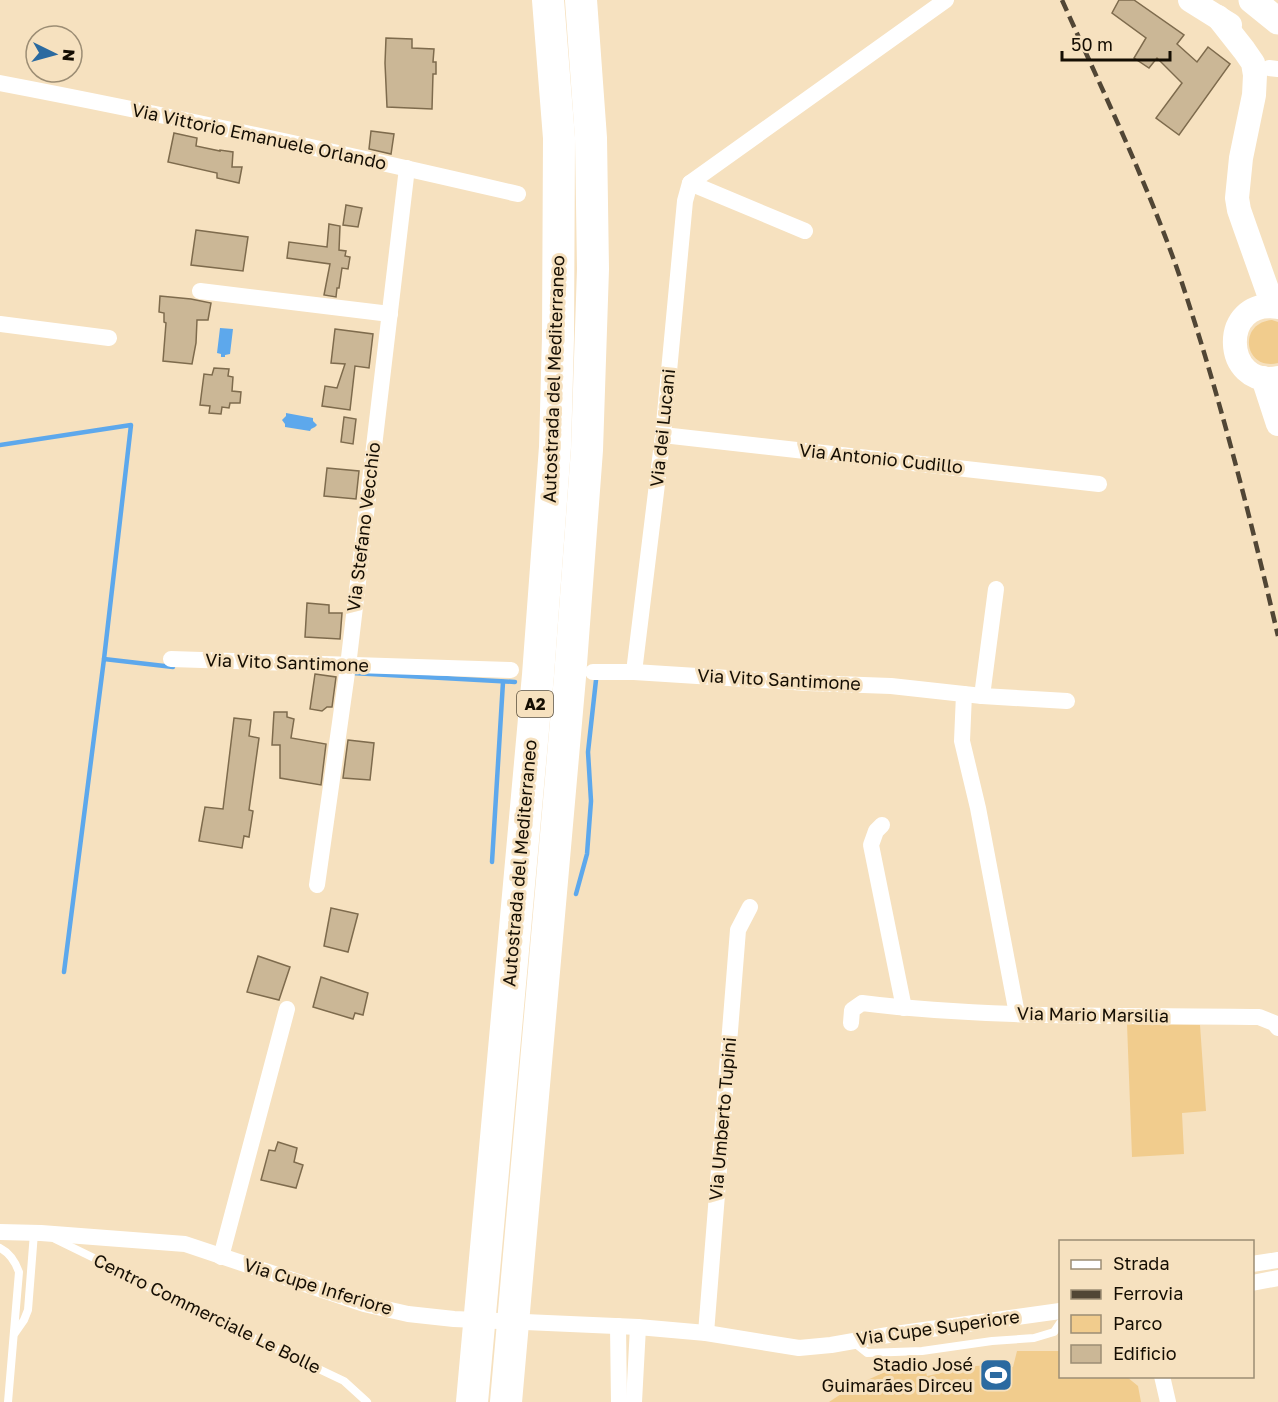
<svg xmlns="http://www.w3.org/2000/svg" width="1278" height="1402" font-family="'Golos Text',sans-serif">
  <rect width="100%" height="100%" fill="#f6e1bf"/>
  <!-- green -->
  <g fill="#f1cc8d">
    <path d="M1272,320L1278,322V363C1244,371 1237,323 1272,320Z"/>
    <path d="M1127,1024L1200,1025L1206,1111L1182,1113L1184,1154L1132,1157Z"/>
    <path d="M1017,1351H1060V1376L1127,1377L1138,1386L1141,1402H829C860,1381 887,1371 922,1358L927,1376C955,1370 985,1361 1013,1367Z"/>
  </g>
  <!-- water -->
  <g fill="#5da8ec">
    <path d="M220,328L233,329L230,354L225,355V357H221V354L217,353Z"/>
    <path d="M286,413L313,418V421L317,425L315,427L311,429L310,431L285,427V424L282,420L286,416Z"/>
  </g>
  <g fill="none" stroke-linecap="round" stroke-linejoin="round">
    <!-- stream -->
    <g stroke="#5da8ec" stroke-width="4.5">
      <path d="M0,445L131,425L104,659L64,972"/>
      <path d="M104,659L173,667"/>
      <path d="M352,673L515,682"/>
      <path d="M492,862L503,682"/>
      <path d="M576,894L587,854L591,801L588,752L596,680"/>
    </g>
  </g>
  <!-- building -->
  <g fill="#cbb796" stroke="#7e6b4d" stroke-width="1.5">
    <path d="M1119,0H1134L1184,35L1177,44L1197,62L1208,47L1230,64L1179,135L1156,118L1182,83L1157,58L1149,68L1134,58L1146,38L1112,13Z"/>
    <path d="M386,38L412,39V48L434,49L433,62H436V74H433L432,109L387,107L385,63Z"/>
    <path d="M371,131L394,134L391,154L369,149Z"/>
    <path d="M174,133L197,138L196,146L220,151V150L233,152L232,167H242L239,183L217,178V173L168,162Z"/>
    <path d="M346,205L362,208L358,227L343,225Z"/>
    <path d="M329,224L340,226L339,250L346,251L345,256L350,257L348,269L342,268L339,288H337L336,297L324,295L330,264L287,258L289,242L327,247Z"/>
    <path d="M196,230L248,237L243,271L191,265Z"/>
    <path d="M160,296L191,299L211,303L208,320H197L196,343L192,364L163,361L166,323L164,322V313L159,312Z"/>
    <path d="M335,329L373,334L369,368L355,366L350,410L322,406L325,386L337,388L345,364L331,363Z"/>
    <path d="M214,368L229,369L228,376L233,377L232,391L241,392L240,403H230L229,408L222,407L221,414L209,413L210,406L200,405L204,374L212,375Z"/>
    <path d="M344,417L356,419L353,444L341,442Z"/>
    <path d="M327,468L359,471L356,499L324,496Z"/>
    <path d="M307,603L329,605V613H342L340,639L305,637Z"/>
    <path d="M315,674L336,677L332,707H327L322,711L310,709Z"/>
    <path d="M274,712H287V717L294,719L291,738L326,744L321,785L280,778V745H272Z"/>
    <path d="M234,718L251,720L249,736L259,738L249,810L253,811L249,837L244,836L242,848L199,841L205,807L223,809Z"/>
    <path d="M348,740L374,743L370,780L343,778Z"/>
    <path d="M331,908L358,914L348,952L324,946Z"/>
    <path d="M258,956L290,967L279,1000L247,992Z"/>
    <path d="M321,977L368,993L363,1015L355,1013L353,1019L313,1007Z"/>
    <path d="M278,1142L297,1148L294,1162L303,1165L296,1188L261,1180L269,1150L275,1151Z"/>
  </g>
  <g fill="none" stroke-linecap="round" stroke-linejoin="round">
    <!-- lane -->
    <g stroke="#fff" stroke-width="8">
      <path d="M55,1239L98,1260L159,1293L344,1381L367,1402"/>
      <path d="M0,1248C10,1253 15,1261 19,1272L8,1402"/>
      <path d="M15,1333L24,1320L28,1310L34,1233"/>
      <path d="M852,1341L867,1353L922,1351L992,1341L1034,1338L1054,1332L1060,1323"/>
    </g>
    <!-- street -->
    <g stroke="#fff" stroke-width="16">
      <path d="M1269,68L1278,69"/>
      <path d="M0,83C173,116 346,154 518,194"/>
      <path d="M690,183L805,231"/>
      <path d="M200,291L390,314"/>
      <path d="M0,324L109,338"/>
      <path d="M663,435L1099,484"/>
      <path d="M171,659L511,670"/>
      <path d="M593,672H634L808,683L891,686L982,696L1067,701"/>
      <path d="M634,672L663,435L685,201L690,183L946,0"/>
      <path d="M964,694L962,741L978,808L1017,1014"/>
      <path d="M982,696L996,589"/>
      <path d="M882,825L876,831L871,845L904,1008"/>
      <path d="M317,885L348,666L407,168"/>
      <path d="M851,1023L852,1010L862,1003C992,1019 1128,1015 1259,1017L1274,1023L1278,1028"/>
      <path d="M0,1232L41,1233L185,1244L364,1304L408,1314L454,1319L638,1327L706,1333L799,1348L831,1345L888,1335L1060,1311"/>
      <path d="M221,1257L287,1009"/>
      <path d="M1252,1264L1278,1260"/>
      <path d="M1252,1283L1278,1278"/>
      <path d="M618,1326L619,1402"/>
      <path d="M706,1333L738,930L750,907"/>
      <path d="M1162,1376L1168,1402"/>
      <path d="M634,1402L638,1327"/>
    </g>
    <!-- secondary -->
    <g stroke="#fff" stroke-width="24">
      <path d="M1190,0L1230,25"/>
      <path d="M1218,17L1244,50L1253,63L1255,75L1254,95L1241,158L1237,198L1239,210L1246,230L1273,306"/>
      <path d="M1278,307C1219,297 1222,389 1278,378"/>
      <path d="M1263,378L1278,424"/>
    </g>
    <!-- primary -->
    <path stroke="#fff" stroke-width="27" d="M1252,0L1278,21"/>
    <!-- highway -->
    <g stroke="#fff" stroke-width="32">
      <path d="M472,1402L538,675L555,447L558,337L559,138L548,0"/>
      <path d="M506,1402L570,677L587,450L593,269L591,138L581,0"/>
    </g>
    <!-- rail -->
    <path stroke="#514635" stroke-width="4.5" stroke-dasharray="12 6" stroke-linecap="butt" d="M1062,0C1103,92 1148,184 1181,280C1220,397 1250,516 1278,636"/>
  </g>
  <!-- icons -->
  <defs>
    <g id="stadium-square" transform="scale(1.725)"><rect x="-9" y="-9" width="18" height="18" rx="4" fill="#2b6aa0" stroke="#f6e1bf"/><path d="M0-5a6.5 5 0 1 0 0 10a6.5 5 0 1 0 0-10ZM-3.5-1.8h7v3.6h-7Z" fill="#fff"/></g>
  </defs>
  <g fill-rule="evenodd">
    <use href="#stadium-square" x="996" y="1375"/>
  </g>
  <g text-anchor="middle" stroke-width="6" stroke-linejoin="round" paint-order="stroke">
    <!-- shield labels -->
    <rect fill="#f6e1bf" stroke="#584d3b" stroke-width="1.5" x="517" y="691" width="36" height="26" rx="4.5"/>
    <g font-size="16" font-weight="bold" fill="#150e03">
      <text x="535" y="710">A2</text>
    </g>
    <!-- street labels -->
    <g font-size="18" fill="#150e03" stroke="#f6e1bf">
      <text transform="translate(259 137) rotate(12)" y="6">Via Vittorio Emanuele Orlando</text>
      <text transform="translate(554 379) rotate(-88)" y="6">Autostrada del Mediterraneo</text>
      <text transform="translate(663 428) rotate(-84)" y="6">Via dei Lucani</text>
      <text transform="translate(881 459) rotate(6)" y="6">Via Antonio Cudillo</text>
      <text transform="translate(364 527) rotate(-83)" y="6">Via Stefano Vecchio</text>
      <text transform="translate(287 663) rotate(2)" y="6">Via Vito Santimone</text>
      <text transform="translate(779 680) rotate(3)" y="6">Via Vito Santimone</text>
      <text transform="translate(520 863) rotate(-85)" y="6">Autostrada del Mediterraneo</text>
      <text transform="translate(1093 1015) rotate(1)" y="6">Via Mario Marsilia</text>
      <text transform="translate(723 1119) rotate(-85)" y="6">Via Umberto Tupini</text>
      <text transform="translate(318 1287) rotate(17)" y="6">Via Cupe Inferiore</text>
      <text transform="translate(207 1314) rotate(26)" y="6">Centro Commerciale Le Bolle</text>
      <text transform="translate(938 1328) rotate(-8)" y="6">Via Cupe Superiore</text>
    </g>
    <!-- poi labels -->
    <g font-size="18" fill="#150e03" stroke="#f6e1bf" text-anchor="end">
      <text x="973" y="1371">Stadio José<tspan x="973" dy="21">Guimarães Dirceu</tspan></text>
    </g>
  </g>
  <!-- legend -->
  <rect x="1059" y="1240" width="195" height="138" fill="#f6e1bf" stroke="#9c8d74" stroke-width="1.5"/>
  <rect x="1071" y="1260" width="30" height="9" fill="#ffffff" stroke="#9c8d74" stroke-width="1.5"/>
  <text x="1113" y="1270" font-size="18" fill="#150e03">Strada</text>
  <rect x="1071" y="1290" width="30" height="9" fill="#514635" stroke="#9c8d74" stroke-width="1.5"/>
  <text x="1113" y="1300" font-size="18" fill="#150e03">Ferrovia</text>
  <rect x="1071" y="1315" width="30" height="18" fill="#f1cc8d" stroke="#9c8d74" stroke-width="1.5"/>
  <text x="1113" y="1330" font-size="18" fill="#150e03">Parco</text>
  <rect x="1071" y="1345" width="30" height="18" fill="#cbb796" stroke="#9c8d74" stroke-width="1.5"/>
  <text x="1113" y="1360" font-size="18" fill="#150e03">Edificio</text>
  <!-- north arrow -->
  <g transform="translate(54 54) rotate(95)"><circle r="28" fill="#f6e1bf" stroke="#9c8d74" stroke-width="1.5"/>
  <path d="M0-4.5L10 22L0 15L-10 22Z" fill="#2b6aa0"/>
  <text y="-9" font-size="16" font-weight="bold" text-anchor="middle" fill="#150e03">N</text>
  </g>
  <!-- scale -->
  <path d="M1062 51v9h108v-9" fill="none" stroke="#150e03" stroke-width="3"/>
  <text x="1071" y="51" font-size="18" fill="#150e03" stroke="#f6e1bf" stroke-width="4.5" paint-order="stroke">50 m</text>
</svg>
